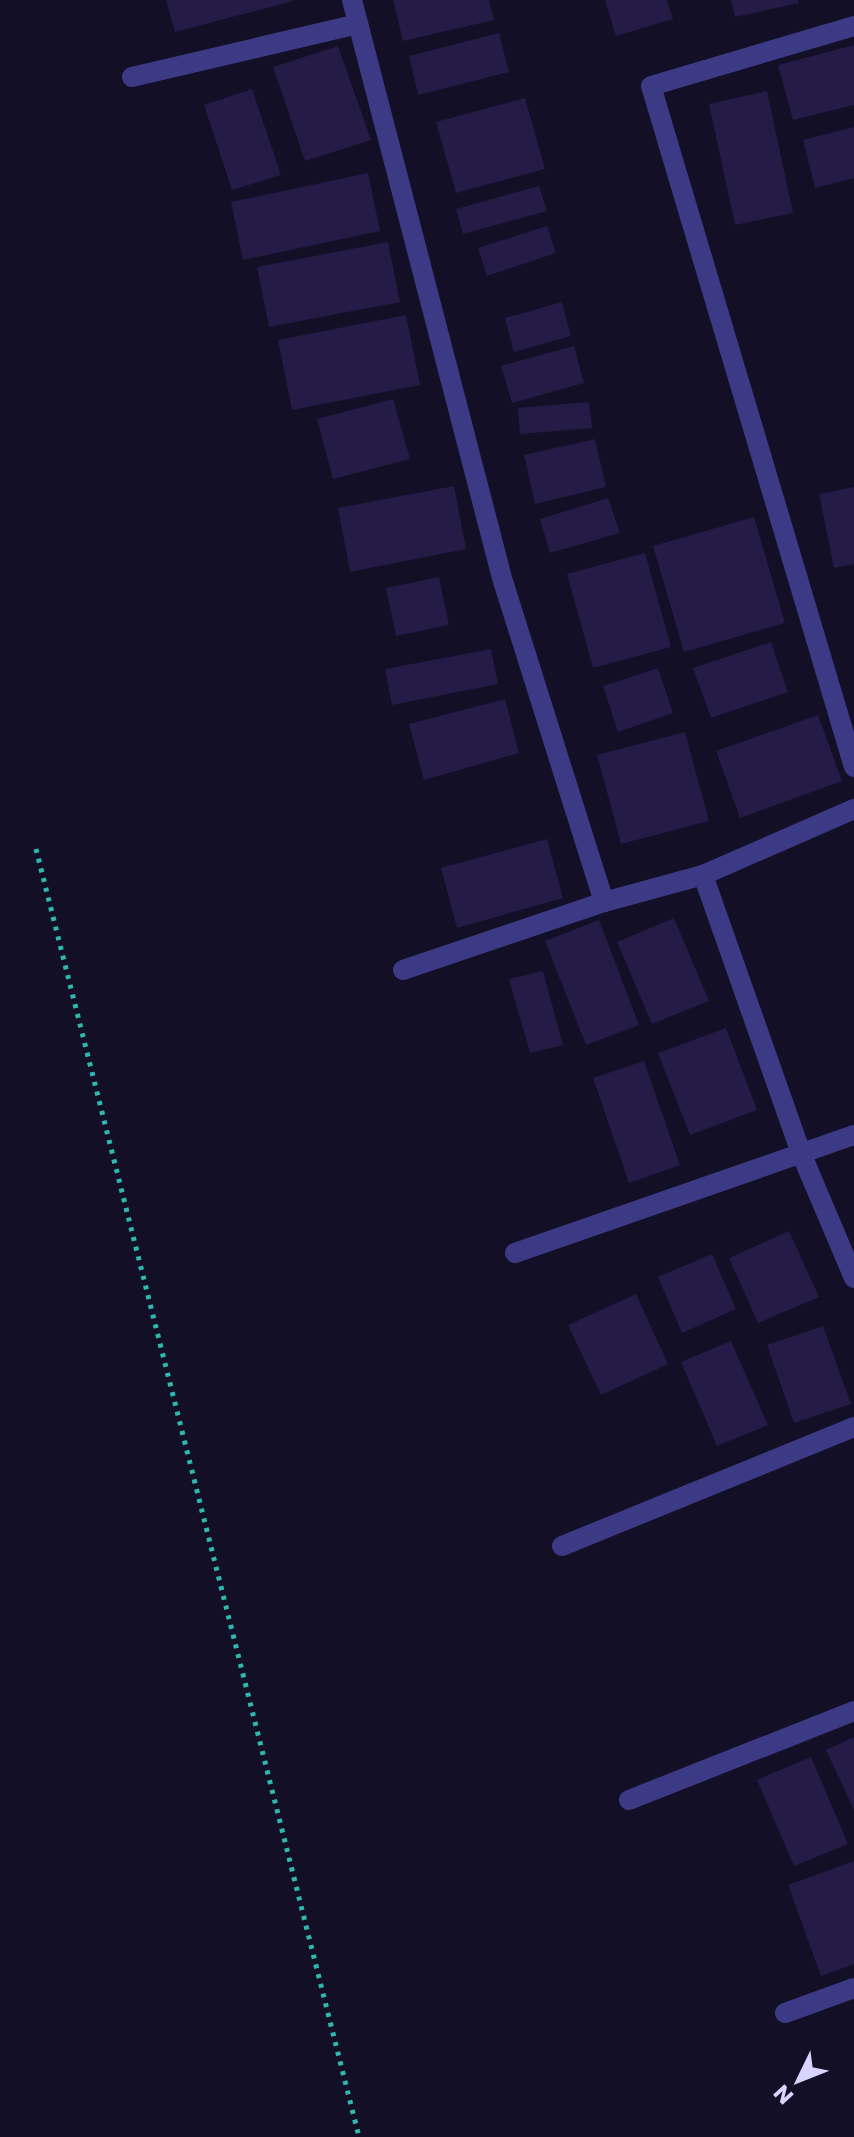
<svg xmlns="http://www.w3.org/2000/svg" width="854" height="2137" font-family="Poppins,sans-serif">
  <rect width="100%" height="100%" fill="#130f26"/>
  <!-- building -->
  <g fill="#241b47">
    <path d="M166,0H293V1L175,32Z"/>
    <path d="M393,0H489L494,20L403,41Z"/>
    <path d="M605,0H667L673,19L616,36Z"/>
    <path d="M731,0H798L799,3L735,17Z"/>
    <path d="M499,33L509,72L418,95L409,56Z"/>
    <path d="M854,45V105L793,120L778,65Z"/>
    <path d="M338,46L371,140L305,161L273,67Z"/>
    <path d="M252,89L281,175L232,190L204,105Z"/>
    <path d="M767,91L793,213L735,225L709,104Z"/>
    <path d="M525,98L545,169L456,193L436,122Z"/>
    <path d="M854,127V178L815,188L803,140Z"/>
    <path d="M368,173L380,231L243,260L231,202Z"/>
    <path d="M539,186L547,211L463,234L456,209Z"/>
    <path d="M547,226L556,253L487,276L478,248Z"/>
    <path d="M388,242L400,302L269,327L257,267Z"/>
    <path d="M562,302L571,336L514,352L505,318Z"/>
    <path d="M406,315L420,385L292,410L278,340Z"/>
    <path d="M574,346L584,383L512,403L501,366Z"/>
    <path d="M393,399L410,459L333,479L317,419Z"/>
    <path d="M589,402L592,428L520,434L518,408Z"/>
    <path d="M595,439L606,487L535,504L524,455Z"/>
    <path d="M454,486L466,549L350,572L338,508Z"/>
    <path d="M854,487V564L834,568L819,494Z"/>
    <path d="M608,498L620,533L550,553L540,519Z"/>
    <path d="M754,517L785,623L684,652L653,546Z"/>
    <path d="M645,553L671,647L593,668L567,574Z"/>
    <path d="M439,577L449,625L396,636L386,588Z"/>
    <path d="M771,642L788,692L711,718L693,668Z"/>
    <path d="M491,649L498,684L392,705L385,669Z"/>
    <path d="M658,668L673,713L618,732L603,686Z"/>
    <path d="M505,699L519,753L424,780L409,724Z"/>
    <path d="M818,715L842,781L740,818L716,751Z"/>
    <path d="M685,732L709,821L621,844L597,755Z"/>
    <path d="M547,839L563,898L457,928L441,868Z"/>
    <path d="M674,918L709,1001L652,1024L617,942Z"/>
    <path d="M599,920L639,1025L586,1045L545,941Z"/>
    <path d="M543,971L563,1045L530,1053L509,979Z"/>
    <path d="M726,1028L757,1110L690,1135L658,1053Z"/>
    <path d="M644,1061L680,1165L629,1183L593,1078Z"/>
    <path d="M789,1231L819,1297L758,1323L729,1258Z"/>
    <path d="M712,1254L736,1309L682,1333L658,1277Z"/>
    <path d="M636,1294L668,1364L601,1395L568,1325Z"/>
    <path d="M823,1326L851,1404L794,1423L767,1345Z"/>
    <path d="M731,1341L768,1425L717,1446L681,1362Z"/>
    <path d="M854,1737V1810L826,1750Z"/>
    <path d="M811,1757L848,1844L794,1866L757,1780Z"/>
    <path d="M854,1861V1964L821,1976L788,1885Z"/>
  </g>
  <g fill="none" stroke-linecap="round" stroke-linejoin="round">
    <!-- path -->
    <path stroke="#2fb8b0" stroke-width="5" stroke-dasharray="4 6" stroke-linecap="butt" d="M36,849L359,2137"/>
    <!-- street -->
    <g stroke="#3d3a85" stroke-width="20">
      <path d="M352,0L502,578L604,902L703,875L801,1153L854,1278"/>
      <path d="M854,26L651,86L854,767"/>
      <path d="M132,77L358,24"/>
      <path d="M703,875L854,809"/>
      <path d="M403,970L604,902"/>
      <path d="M515,1253L854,1135"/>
      <path d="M562,1546L854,1427"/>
      <path d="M629,1800L854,1711"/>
      <path d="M785,2013L854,1988"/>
    </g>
  </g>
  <!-- north arrow -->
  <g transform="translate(798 2081) rotate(227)" stroke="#130f26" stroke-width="6" paint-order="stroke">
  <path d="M0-6L14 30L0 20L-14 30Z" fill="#d9d4ff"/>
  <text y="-12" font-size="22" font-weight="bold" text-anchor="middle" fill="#d9d4ff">N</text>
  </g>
</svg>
